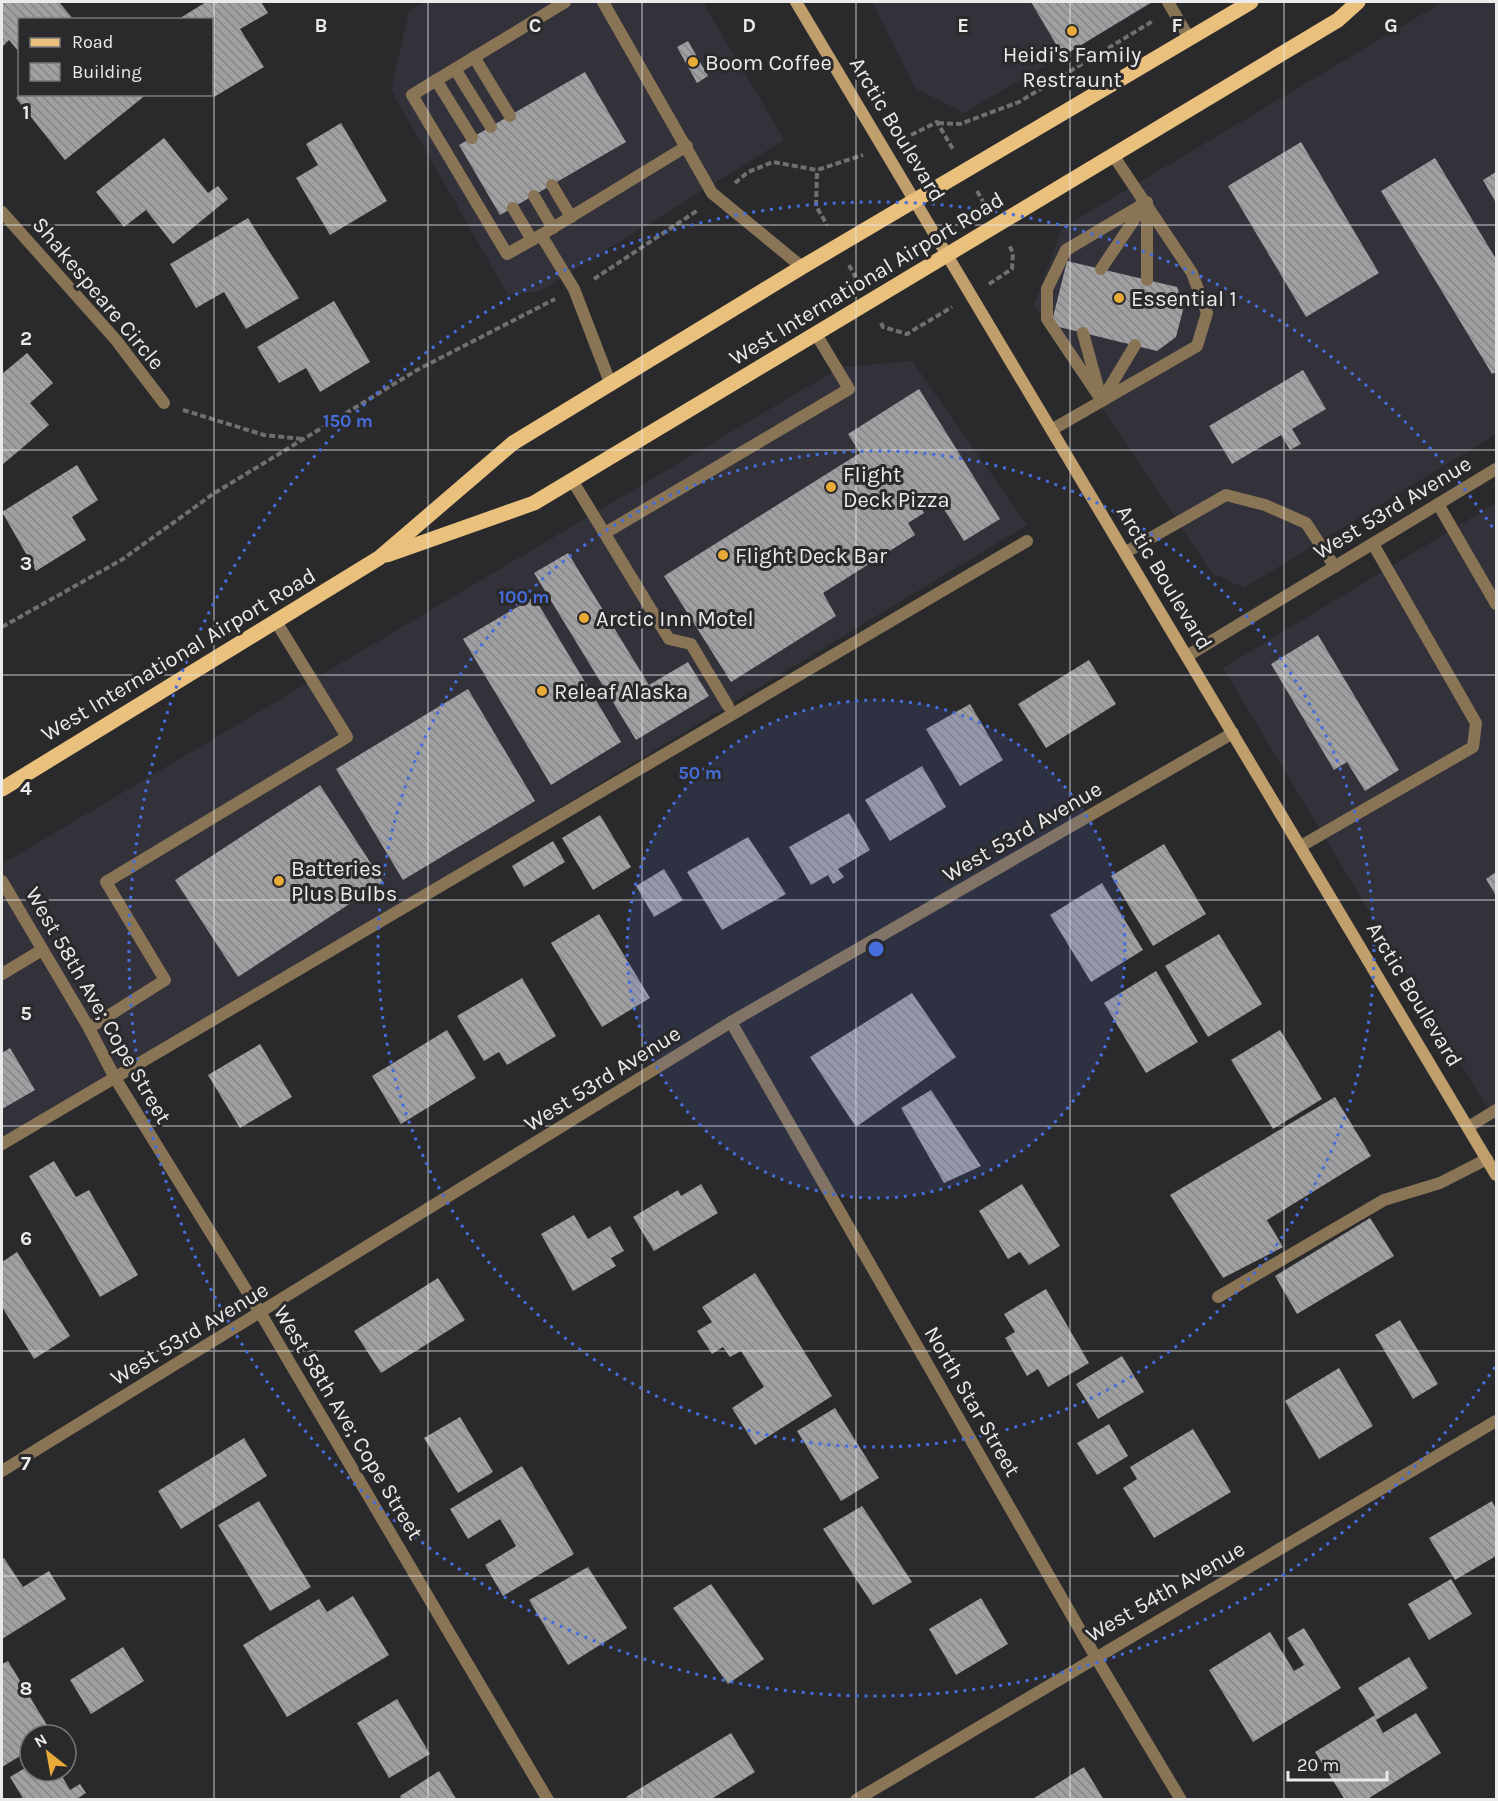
<svg xmlns="http://www.w3.org/2000/svg" width="1498" height="1801" font-family="Karla,sans-serif">
  <defs>
    <pattern id="building-back-hatch" width="6" height="6" patternUnits="userSpaceOnUse" patternTransform="scale(1.5)"><rect width="6" height="6" fill="#a09fa2"/><path d="M-1 5l2 2M0 0l6 6M5-1l2 2" fill="none" stroke="#858487"/></pattern>
  </defs>
  <rect width="100%" height="100%" fill="#2a2a2c"/>
  <!-- built -->
  <g fill="#33323a">
    <path d="M425,2H703L784,140L540,291L508,295L391,90L409,11Z"/>
    <path d="M872,2H1155L964,113L915,88Z"/>
    <path d="M1443,2H1496V434L1244,588L1212,573L1034,305L1062,228Z"/>
    <path d="M912,361L1027,525L2,1145V864L841,367Z"/>
    <path d="M1496,503V1122L1223,668Z"/>
  </g>
  <!-- building -->
  <g fill="url(#building-back-hatch)">
    <path d="M2,2H59L74,20H20V53L9,40L2,47Z"/>
    <path d="M206,2H261L268,13L240,29L264,67L214,97L212,92V20H177Z"/>
    <path d="M1031,2H1152L1063,56Z"/>
    <path d="M688,41L708,76L697,83L677,47Z"/>
    <path d="M585,72L626,142L500,215L459,145Z"/>
    <path d="M20,94H147L65,160L16,98Z"/>
    <path d="M341,123L387,201L330,235L296,178L318,165L306,144Z"/>
    <path d="M164,138L208,193L218,186L228,199L173,244L146,210L124,227L96,192Z"/>
    <path d="M1301,142L1379,273L1306,317L1228,186Z"/>
    <path d="M1435,158L1496,259V372L1492,374L1381,191Z"/>
    <path d="M1496,172V203L1483,180Z"/>
    <path d="M248,218L299,298L246,329L224,292L196,308L170,264Z"/>
    <path d="M1067,261L1177,287L1184,306L1176,337L1157,351L1051,325Z"/>
    <path d="M334,301L370,362L320,392L306,368L279,383L257,347Z"/>
    <path d="M27,353L53,383L30,403L49,425L2,465V374Z"/>
    <path d="M1303,370L1326,409L1292,429L1301,444L1290,450L1281,435L1232,464L1209,426Z"/>
    <path d="M919,389L1000,519L964,541L937,498L921,508L924,513L908,523L915,535L823,593L836,616L731,682L664,576L860,453L848,434Z"/>
    <path d="M77,465L98,500L72,517L86,540L36,571L2,512Z"/>
    <path d="M568,553L649,685L688,662L709,696L636,740L534,573Z"/>
    <path d="M534,597L621,742L551,785L463,639Z"/>
    <path d="M1318,635L1399,770L1365,791L1347,762L1334,770L1271,664Z"/>
    <path d="M1089,660L1116,704L1046,748L1018,704Z"/>
    <path d="M468,689L535,801L403,880L336,769Z"/>
    <path d="M970,704L1003,760L960,786L926,729Z"/>
    <path d="M922,766L946,807L890,841L865,800Z"/>
    <path d="M320,785L383,882L238,977L175,880Z"/>
    <path d="M849,813L870,850L838,869L844,877L833,884L828,875L811,885L789,847Z"/>
    <path d="M600,815L631,867L593,890L562,838Z"/>
    <path d="M748,837L786,894L722,930L687,872Z"/>
    <path d="M553,841L565,862L524,887L512,866Z"/>
    <path d="M1164,844L1206,914L1153,946L1111,876Z"/>
    <path d="M664,869L683,900L654,917L636,886Z"/>
    <path d="M1496,872V896L1486,879Z"/>
    <path d="M1102,883L1143,950L1091,982L1050,915Z"/>
    <path d="M599,914L650,998L602,1027L551,943Z"/>
    <path d="M1219,934L1262,1004L1208,1037L1165,966Z"/>
    <path d="M1156,971L1198,1042L1146,1073L1104,1003Z"/>
    <path d="M522,978L556,1036L507,1065L499,1052L484,1061L457,1016Z"/>
    <path d="M912,993L956,1057L856,1127L810,1057Z"/>
    <path d="M447,1030L476,1078L401,1124L372,1076Z"/>
    <path d="M1280,1030L1322,1099L1273,1129L1231,1060Z"/>
    <path d="M260,1044L292,1097L240,1128L208,1075Z"/>
    <path d="M10,1048L35,1090L2,1109V1053Z"/>
    <path d="M931,1090L981,1166L944,1183L901,1108Z"/>
    <path d="M1335,1097L1371,1156L1267,1220L1283,1247L1223,1278L1170,1195Z"/>
    <path d="M54,1161L76,1197L89,1190L138,1275L100,1297L29,1176Z"/>
    <path d="M701,1184L718,1213L654,1251L633,1217L678,1190L681,1196Z"/>
    <path d="M1022,1184L1060,1246L1029,1265L1020,1252L1008,1259L979,1211Z"/>
    <path d="M574,1215L588,1239L610,1226L624,1251L611,1258L616,1266L573,1291L541,1234Z"/>
    <path d="M1370,1218L1394,1256L1297,1314L1275,1276Z"/>
    <path d="M17,1252L70,1336L34,1359L2,1307V1262Z"/>
    <path d="M755,1273L832,1396L755,1445L732,1408L764,1387L741,1351L730,1357L723,1347L712,1354L697,1331L712,1322L702,1307Z"/>
    <path d="M438,1278L465,1320L381,1373L354,1331Z"/>
    <path d="M1046,1289L1089,1363L1048,1387L1038,1369L1027,1376L1005,1338L1015,1332L1004,1314Z"/>
    <path d="M1400,1320L1438,1384L1413,1399L1375,1335Z"/>
    <path d="M1122,1356L1144,1392L1098,1419L1076,1384Z"/>
    <path d="M1339,1368L1373,1426L1319,1459L1285,1401Z"/>
    <path d="M835,1408L879,1478L841,1501L797,1431Z"/>
    <path d="M460,1417L493,1472L458,1493L424,1438Z"/>
    <path d="M1109,1424L1128,1456L1097,1475L1077,1443Z"/>
    <path d="M1193,1429L1231,1492L1154,1538L1123,1488L1137,1479L1130,1467Z"/>
    <path d="M244,1438L267,1476L181,1529L158,1491Z"/>
    <path d="M522,1466L574,1554L503,1596L485,1565L516,1546L500,1519L468,1539L450,1509Z"/>
    <path d="M259,1501L311,1587L270,1611L218,1525Z"/>
    <path d="M1492,1501L1496,1509V1556L1455,1580L1429,1538Z"/>
    <path d="M862,1506L912,1582L873,1605L823,1529Z"/>
    <path d="M4,1558L23,1587L49,1571L66,1599L2,1639V1560Z"/>
    <path d="M588,1567L627,1628L568,1665L529,1600Z"/>
    <path d="M1451,1579L1472,1614L1429,1640L1408,1604Z"/>
    <path d="M711,1584L764,1659L728,1684L673,1608Z"/>
    <path d="M353,1596L389,1655L287,1717L243,1645L319,1599L327,1612Z"/>
    <path d="M981,1598L1008,1644L956,1675L929,1629Z"/>
    <path d="M1304,1628L1341,1688L1253,1742L1209,1670L1270,1632L1294,1671L1304,1665L1287,1638Z"/>
    <path d="M123,1647L144,1681L91,1714L70,1680Z"/>
    <path d="M1409,1657L1428,1688L1376,1720L1383,1733L1416,1713L1441,1753L1366,1800H1345L1315,1752L1375,1715L1358,1688Z"/>
    <path d="M8,1661L53,1735H30V1750L2,1767V1664Z"/>
    <path d="M397,1699L430,1754L389,1778L357,1723Z"/>
    <path d="M731,1733L755,1772L710,1800H628L626,1797Z"/>
    <path d="M30,1765V1771H59L70,1790L80,1784L86,1793L75,1800H24L10,1777Z"/>
    <path d="M1084,1767L1104,1800H1031Z"/>
    <path d="M439,1771L457,1800H402L400,1796Z"/>
  </g>
  <g fill="none" stroke-linecap="round" stroke-linejoin="round">
    <!-- path -->
    <g stroke="#707072" stroke-width="4" stroke-dasharray="6 3" stroke-linecap="butt">
      <path d="M938,123L960,124L1019,102L1153,21"/>
      <path d="M903,139L937,122L954,151"/>
      <path d="M817,173L816,206L827,225"/>
      <path d="M735,183L748,172L773,162L817,170L863,155"/>
      <path d="M977,191L985,205"/>
      <path d="M849,265L857,280"/>
      <path d="M594,279L698,210"/>
      <path d="M989,284L1012,269L1013,253L1009,245"/>
      <path d="M881,323L883,327L907,334L952,307"/>
      <path d="M183,410L264,435L303,439"/>
      <path d="M2,627L123,559L213,494L417,370L555,299"/>
    </g>
    <!-- service -->
    <g stroke="#897556" stroke-width="12">
      <path d="M565,2L412,95L507,254L541,235L574,289L611,385"/>
      <path d="M603,2L712,193L802,267"/>
      <path d="M1168,2L1189,38"/>
      <path d="M474,57L510,116"/>
      <path d="M455,69L491,127"/>
      <path d="M436,80L472,138"/>
      <path d="M552,185L571,217"/>
      <path d="M534,196L553,228"/>
      <path d="M1147,203V280"/>
      <path d="M513,208L532,240"/>
      <path d="M541,235L687,146"/>
      <path d="M1101,269L1144,205"/>
      <path d="M1083,333L1099,391"/>
      <path d="M1102,400L1135,345"/>
      <path d="M1102,401L1047,319V289L1066,250L1147,202"/>
      <path d="M1053,429L1197,346L1207,313L1192,273L1113,155"/>
      <path d="M572,480L669,639L691,644L728,706"/>
      <path d="M1438,504L1496,604"/>
      <path d="M605,533L849,389L816,334"/>
      <path d="M1126,552L1226,495L1265,505L1306,523L1335,567"/>
      <path d="M1301,846L1473,747L1476,723L1373,544"/>
      <path d="M2,974L42,950"/>
      <path d="M89,1028L165,980L106,882L347,737L275,620"/>
      <path d="M2,1144L1027,541"/>
      <path d="M1218,1297L1384,1200L1440,1183L1487,1159"/>
    </g>
    <!-- minor -->
    <g stroke="#897556" stroke-width="12">
      <path d="M2,212L116,340L164,403"/>
      <path d="M1187,656L1496,469"/>
      <path d="M2,881L89,1028L115,1078L261,1314L548,1800"/>
      <path d="M731,1022L1095,1656L1181,1800"/>
      <path d="M1470,1126L1496,1110"/>
      <path d="M2,1471L731,1022L1233,733"/>
      <path d="M856,1800L1496,1421"/>
    </g>
    <!-- secondary -->
    <path stroke="#c09f6c" stroke-width="12" d="M796,2L1496,1175"/>
    <!-- primary -->
    <g stroke="#eac07d" stroke-width="15">
      <path d="M387,555L534,503L1338,20L1358,2"/>
      <path d="M2,789L379,558L513,443L802,267L1251,2"/>
    </g>
  </g>
  <!-- grid -->
  <path fill="none" stroke="#ebebec" stroke-width="1.5" stroke-opacity="0.55" d="M214,2V1800M428,2V1800M642,2V1800M856,2V1800M1070,2V1800M1284,2V1800M2,225H1496M2,450H1496M2,675H1496M2,900H1496M2,1126H1496M2,1351H1496M2,1576H1496"/>
  <!-- distance rings -->
  <circle cx="876" cy="949" r="249" fill="#466ddc" fill-opacity=".12"/>
  <g fill="none" stroke="#466ddc" stroke-width="3" stroke-dasharray="3 6">
    <circle cx="876" cy="949" r="249"/>
    <circle cx="876" cy="949" r="498"/>
    <path d="M1495 1367A747 747 0 1 1 1495 531"/>
  </g>
  <!-- markers -->
  <g fill="#e9ab38" stroke="#2a2a2c" stroke-width="2">
    <circle cx="1072" cy="31" r="6"/>
    <circle cx="693" cy="62" r="6"/>
    <circle cx="1119" cy="298" r="6"/>
    <circle cx="831" cy="487" r="6"/>
    <circle cx="723" cy="555" r="6"/>
    <circle cx="584" cy="618" r="6"/>
    <circle cx="542" cy="691" r="6"/>
    <circle cx="279" cy="881" r="6"/>
  </g>
  <g text-anchor="middle" stroke-width="6" stroke-linejoin="round" paint-order="stroke">
    <!-- poi labels -->
    <g font-size="22" fill="#ebebec" stroke="#2a2a2c" text-anchor="start">
      <text x="1072" y="62" text-anchor="middle">Heidi's Family<tspan x="1072" dy="25">Restraunt</tspan></text>
      <text x="705" y="70">Boom Coffee</text>
      <text x="1131" y="306">Essential 1</text>
      <text x="843" y="482">Flight<tspan x="843" dy="25">Deck Pizza</tspan></text>
      <text x="735" y="563">Flight Deck Bar</text>
      <text x="596" y="626">Arctic Inn Motel</text>
      <text x="554" y="699">Releaf Alaska</text>
      <text x="291" y="876">Batteries<tspan x="291" dy="25">Plus Bulbs</tspan></text>
    </g>
    <!-- street labels -->
    <g font-size="22" fill="#ebebec" stroke="#2a2a2c">
      <text transform="translate(898 129) rotate(59)" y="8">Arctic Boulevard</text>
      <text transform="translate(866 278) rotate(-31)" y="8">West International Airport Road</text>
      <text transform="translate(99 293) rotate(50)" y="8">Shakespeare Circle</text>
      <text transform="translate(1392 507) rotate(-31)" y="8">West 53rd Avenue</text>
      <text transform="translate(1165 577) rotate(59)" y="8">Arctic Boulevard</text>
      <text transform="translate(178 654) rotate(-31)" y="8">West International Airport Road</text>
      <text transform="translate(1022 831) rotate(-30)" y="8">West 53rd Avenue</text>
      <text transform="translate(1415 994) rotate(59)" y="8">Arctic Boulevard</text>
      <text transform="translate(99 1005) rotate(60)" y="8">West 58th Ave; Cope Street</text>
      <text transform="translate(602 1078) rotate(-32)" y="8">West 53rd Avenue</text>
      <text transform="translate(189 1333) rotate(-31)" y="8">West 53rd Avenue</text>
      <text transform="translate(973 1401) rotate(60)" y="8">North Star Street</text>
      <text transform="translate(349 1422) rotate(59)" y="8">West 58th Ave; Cope Street</text>
      <text transform="translate(1165 1591) rotate(-30)" y="8">West 54th Avenue</text>
    </g>
  </g>
  <g font-size="20" text-anchor="middle" font-weight="bold" fill="#ebebec" stroke="#2a2a2c" stroke-width="6" stroke-linejoin="round" paint-order="stroke">
    <text x="321" y="32">B</text>
    <text x="535" y="32">C</text>
    <text x="749" y="32">D</text>
    <text x="963" y="32">E</text>
    <text x="1177" y="32">F</text>
    <text x="1391" y="32">G</text>
    <text x="26" y="119">1</text>
    <text x="26" y="345">2</text>
    <text x="26" y="570">3</text>
    <text x="26" y="795">4</text>
    <text x="26" y="1020">5</text>
    <text x="26" y="1245">6</text>
    <text x="26" y="1470">7</text>
    <text x="26" y="1695">8</text>
  </g>
  <circle cx="876" cy="949" r="9" fill="#466ddc" stroke="#2a2a2c" stroke-width="3"/>
  <g font-size="18" text-anchor="middle" font-weight="bold" fill="#466ddc" stroke="#2a2a2c" stroke-width="6" stroke-linejoin="round" paint-order="stroke">
    <text x="348" y="427">150 m</text>
    <text x="524" y="603">100 m</text>
    <text x="700" y="779">50 m</text>
  </g>
  <!-- border -->
  <rect width="1498" height="1801" fill="none" stroke="#ebebec" stroke-width="6"/>
  <!-- legend -->
  <rect x="18" y="18" width="195" height="78" fill="#2a2a2c" stroke="#777779" stroke-width="1.5"/>
  <rect x="30" y="38" width="30" height="9" fill="#eac07d" stroke="#777779" stroke-width="1.5"/>
  <text x="72" y="48" font-size="18" fill="#ebebec">Road</text>
  <rect x="30" y="63" width="30" height="18" fill="url(#building-back-hatch)" stroke="#777779" stroke-width="1.5"/>
  <text x="72" y="78" font-size="18" fill="#ebebec">Building</text>
  <!-- north arrow -->
  <g transform="translate(48 1753) rotate(329)"><circle r="28" fill="#2a2a2c" stroke="#777779" stroke-width="1.5"/>
  <path d="M0-4.5L10 22L0 15L-10 22Z" fill="#e9ab38"/>
  <text y="-9" font-size="16" font-weight="bold" text-anchor="middle" fill="#ebebec">N</text>
  </g>
  <!-- scale -->
  <path d="M1288 1771v9h99v-9" fill="none" stroke="#ebebec" stroke-width="3"/>
  <text x="1297" y="1771" font-size="18" fill="#ebebec" stroke="#2a2a2c" stroke-width="4.5" paint-order="stroke">20 m</text>
</svg>
